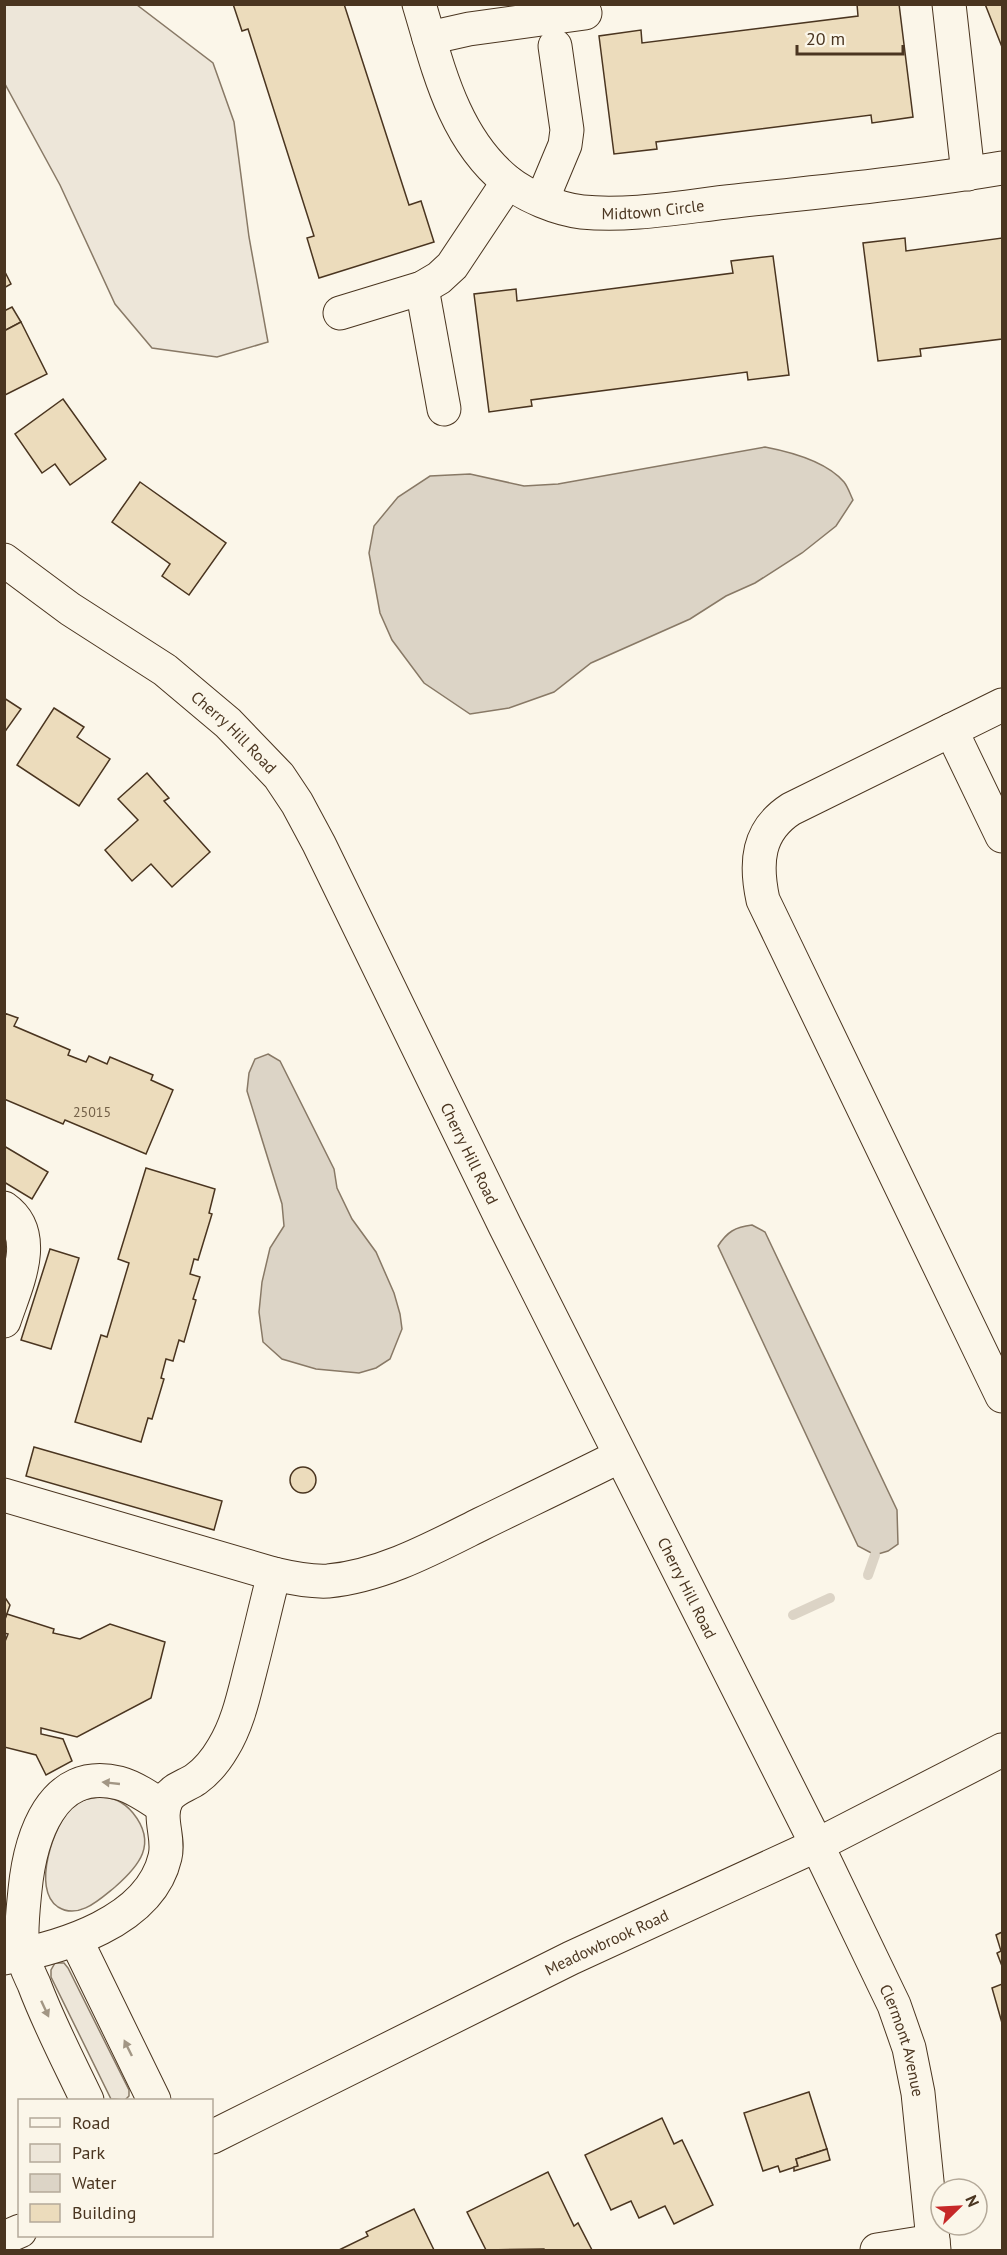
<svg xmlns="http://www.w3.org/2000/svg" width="1007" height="2255" font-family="'PT Sans',sans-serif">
  <rect width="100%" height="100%" fill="#fbf6e9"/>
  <!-- green -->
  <g fill="#ede6d9" stroke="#887966" stroke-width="1.5">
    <path d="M4,5H137L213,63L234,122L249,237L268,342L217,357L152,348L115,304L60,185L5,84Z"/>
    <path d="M98,1797C113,1797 123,1801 133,1813C158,1844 139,1866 115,1887C100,1899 79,1920 58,1907C31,1889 54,1825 72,1806C78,1800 89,1799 98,1797Z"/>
    <path d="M55,1963H64L68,1968L129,2090V2096L125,2100L111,2099L51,1977V1970Z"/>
  </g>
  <!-- water -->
  <g fill="#dcd4c6" stroke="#887966" stroke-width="1.5">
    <path d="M765,447C791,452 826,461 844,482C848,487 850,494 853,500L836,526L802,553L755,583L726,596L690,619L591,663L554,692L509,708L470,714L424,683L392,640L380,613L369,553L374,526L398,497L430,476L470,474L524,486L558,484Z"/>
    <path d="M268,1054L280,1061L334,1169L337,1188L352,1219L376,1252L394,1293L400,1314L402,1329L390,1359L376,1368L359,1373L316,1369L282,1359L263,1342L259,1312L262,1282L270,1248L284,1226L282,1204L247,1091L249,1073L255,1059Z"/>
    <path d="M752,1225L765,1232L897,1510L898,1544L888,1551L875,1555L858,1546L718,1246C727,1232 735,1227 752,1225Z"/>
  </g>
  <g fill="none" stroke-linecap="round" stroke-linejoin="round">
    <!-- stream -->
    <g stroke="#dcd4c6" stroke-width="10">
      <path d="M868,1575L875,1555"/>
      <path d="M793,1615L830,1598"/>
    </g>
  </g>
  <!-- building -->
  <g fill="#ecdcbc" stroke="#4a3520" stroke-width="1.5">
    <path d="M233,4H344L409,205L421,201L434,242L319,278L307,238L314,236L248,29L242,31Z"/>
    <path d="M857,4H899L913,117L872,123L871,115L656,142L657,149L614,154L599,36L641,30L642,43L858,16Z"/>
    <path d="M985,4H1002V47Z"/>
    <path d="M905,238L906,251L1002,238V339L920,349L921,356L878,361L863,243Z"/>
    <path d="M773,256L789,375L748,380L747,372L531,400L532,406L489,412L474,294L516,289L517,301L733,273L731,261Z"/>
    <path d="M4,270L11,284L4,288Z"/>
    <path d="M12,307L21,322L4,331V311Z"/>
    <path d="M21,322L47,374L5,395L4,331Z"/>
    <path d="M63,399L106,459L70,485L55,464L42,473L15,434Z"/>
    <path d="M140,482L226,543L189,595L162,576L170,564L112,522Z"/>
    <path d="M4,698L21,709L4,733Z"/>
    <path d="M54,708L84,727L77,737L110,759L79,806L17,765Z"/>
    <path d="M147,773L169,798L164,801L210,852L172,887L151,864L132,881L105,850L138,820L118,799Z"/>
    <path d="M4,1013L18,1018L14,1026L70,1050L68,1055L86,1062L89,1056L107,1064L110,1057L153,1075L151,1080L173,1090L146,1154L65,1120L63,1124L4,1099Z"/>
    <path d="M4,1146L48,1172L32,1199L4,1182Z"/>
    <path d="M146,1168L215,1189L209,1213L212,1214L198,1260L194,1259L190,1274L200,1277L193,1299L196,1300L184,1342L179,1340L173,1361L166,1359L161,1378L164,1379L152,1419L148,1418L141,1442L75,1422L101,1335L107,1337L129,1263L118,1259Z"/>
    <path d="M50,1249L79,1258L51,1349L21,1340Z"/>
    <path d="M34,1447L222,1501L214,1530L26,1476Z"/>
    <circle cx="303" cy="1480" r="13"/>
    <path d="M4,1596L10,1605L4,1622Z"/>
    <path d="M7,1614L54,1629L53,1633L80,1639L110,1624L165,1642L151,1698L77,1737L41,1728V1734L63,1739L72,1761L46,1775L36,1755L4,1747V1644L8,1634L4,1633V1622Z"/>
    <path d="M1002,1932V1966L997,1953L1001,1951L996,1935Z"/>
    <path d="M1002,1984V2023L992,1988Z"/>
    <path d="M809,2092L827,2149L796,2159L798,2166L780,2172L778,2166L763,2171L744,2113Z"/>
    <path d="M662,2118L674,2144L682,2140L713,2205L674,2224L665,2206L639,2218L631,2201L611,2210L585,2155Z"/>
    <path d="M827,2149L830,2160L794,2171V2167L798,2166L796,2159Z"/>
    <path d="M548,2172L574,2226L578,2223L592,2250H545L544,2249L486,2250L467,2212Z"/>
    <path d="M414,2209L434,2250H339L368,2236L366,2232Z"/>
  </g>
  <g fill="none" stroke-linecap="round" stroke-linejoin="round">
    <!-- minor casing -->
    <g stroke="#4a3520" stroke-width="35">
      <g id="minor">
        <path id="s1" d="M419,4C438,67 453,137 507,181C526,196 557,209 582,212C632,217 686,206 736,201C825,191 914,183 1002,168"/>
        <path d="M949,4L968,174"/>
        <path d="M429,38L469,29L585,13"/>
        <path d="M542,200L565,145L567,130L555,46"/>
        <path d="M422,288L444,409"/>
        <path d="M340,313L422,288L439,278L452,266L508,182"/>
        <path id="s2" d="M4,560L70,609L165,670L228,723L279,776L297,803L319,844L505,1226L817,1845L894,2005L909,2048L918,2093L934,2250"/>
        <path d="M1002,705L791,809C757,831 755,863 763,900L1002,1396"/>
        <path d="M951,730L1002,836"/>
        <path d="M4,1208C42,1235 15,1287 4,1321"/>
        <path d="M4,1495L274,1574C291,1578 310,1582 328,1581C382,1576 433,1548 481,1524C528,1501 574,1479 620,1456"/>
        <path d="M76,1940L154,2100"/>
        <path d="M4,1958C61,1948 150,1922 165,1857C170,1837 157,1818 167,1799C174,1788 186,1786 196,1779C207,1771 216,1760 223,1748C238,1724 244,1694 251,1667C259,1636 266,1605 274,1574"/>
        <path d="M87,2100C69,2062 49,2024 34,1984C30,1975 24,1964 23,1954C20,1934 23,1910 25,1890C30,1839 51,1766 119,1783C134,1787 150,1798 163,1807"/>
        <path id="s3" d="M212,2137L571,1958L817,1845L1002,1750"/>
        <path d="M4,2238L20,2231"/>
        <path d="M877,2250L933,2241"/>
      </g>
    </g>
    <!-- minor -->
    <use href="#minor" stroke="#fbf6e9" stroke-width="33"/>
  </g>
  <!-- one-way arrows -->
  <defs><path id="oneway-solid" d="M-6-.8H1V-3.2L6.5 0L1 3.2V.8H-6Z" transform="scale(1.5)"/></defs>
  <g fill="#a29684">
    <use href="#oneway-solid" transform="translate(111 1783) rotate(-174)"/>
    <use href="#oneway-solid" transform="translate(45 2009) rotate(65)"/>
    <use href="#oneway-solid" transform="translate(128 2048) rotate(-116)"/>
  </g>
  <g text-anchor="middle" stroke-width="4.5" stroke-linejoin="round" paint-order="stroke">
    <!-- number labels -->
    <g font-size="14" fill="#725f47">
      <text x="92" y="1117">25015</text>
    </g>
    <!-- street labels -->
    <g font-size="16" fill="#4a3520" stroke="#fbf6e9">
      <text dy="6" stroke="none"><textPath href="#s1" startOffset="354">Midtown Circle</textPath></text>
      <text dy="6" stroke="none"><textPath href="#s2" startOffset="288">Cherry Hill Road</textPath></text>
      <text dy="6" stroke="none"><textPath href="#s2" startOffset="774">Cherry Hill Road</textPath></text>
      <text dy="6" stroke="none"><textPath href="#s2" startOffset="1260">Cherry Hill Road</textPath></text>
      <text dy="6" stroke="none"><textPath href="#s3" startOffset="440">Meadowbrook Road</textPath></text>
      <text dy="6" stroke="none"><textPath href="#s2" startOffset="1762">Clermont Avenue</textPath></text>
    </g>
  </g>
  <!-- border -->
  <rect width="1007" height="2255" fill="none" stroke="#4a3520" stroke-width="12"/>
  <!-- legend -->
  <rect x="18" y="2099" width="195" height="138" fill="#fbf6e9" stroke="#b4a999" stroke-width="1.5"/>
  <rect x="30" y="2118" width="30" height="9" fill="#fbf6e9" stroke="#b4a999" stroke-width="1.5"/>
  <text x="72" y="2129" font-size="18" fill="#4a3520">Road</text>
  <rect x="30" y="2144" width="30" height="18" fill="#ede6d9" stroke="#b4a999" stroke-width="1.5"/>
  <text x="72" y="2159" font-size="18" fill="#4a3520">Park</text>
  <rect x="30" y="2174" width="30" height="18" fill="#dcd4c6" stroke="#b4a999" stroke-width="1.5"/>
  <text x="72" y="2189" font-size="18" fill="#4a3520">Water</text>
  <rect x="30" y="2204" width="30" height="18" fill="#ecdcbc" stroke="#b4a999" stroke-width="1.5"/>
  <text x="72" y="2219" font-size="18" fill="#4a3520">Building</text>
  <!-- north arrow -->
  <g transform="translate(959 2207) rotate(66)"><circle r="28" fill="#fbf6e9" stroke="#b4a999" stroke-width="1.5"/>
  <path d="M0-4.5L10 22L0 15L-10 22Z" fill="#c62828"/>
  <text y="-9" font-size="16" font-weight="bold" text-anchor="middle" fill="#4a3520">N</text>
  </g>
  <!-- scale -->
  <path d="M797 45v9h106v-9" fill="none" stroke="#4a3520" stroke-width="3"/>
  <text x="806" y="45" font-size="18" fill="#4a3520" stroke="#fbf6e9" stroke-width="4.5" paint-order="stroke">20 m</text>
</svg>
